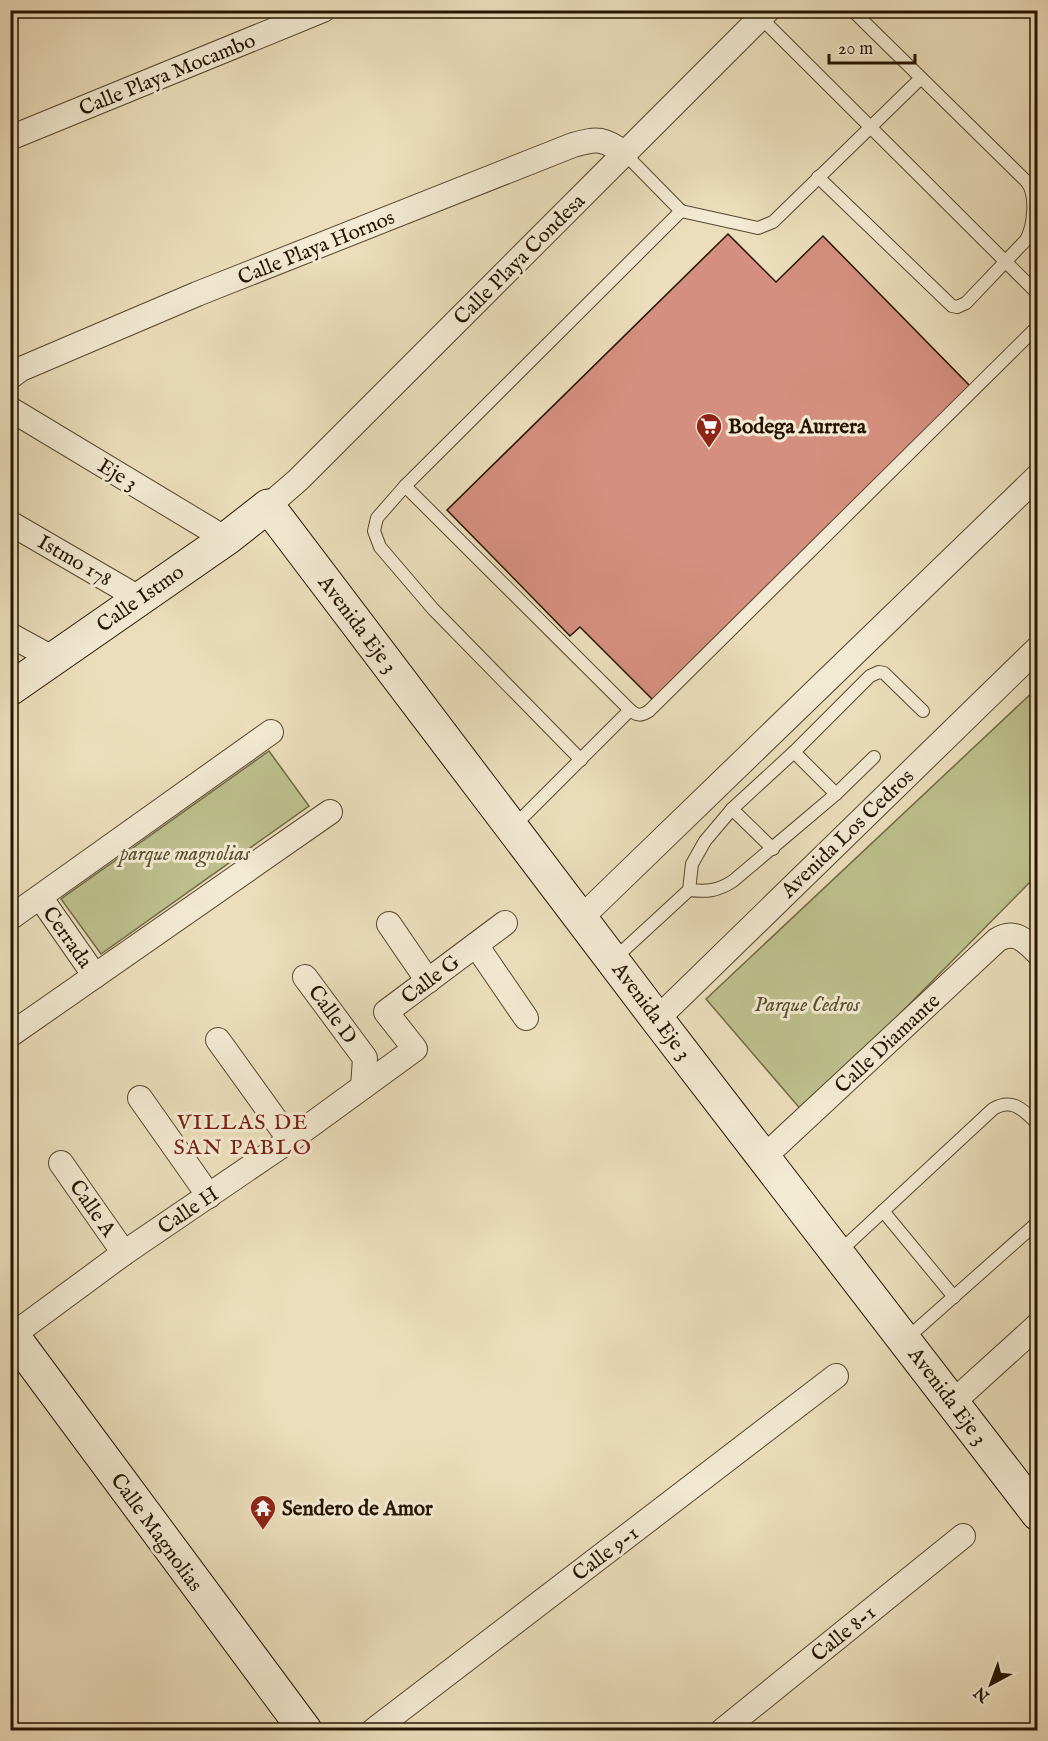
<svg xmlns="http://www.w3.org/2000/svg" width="1048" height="1741" font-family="'IM FELL English',serif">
  <rect width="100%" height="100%" fill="#ecdebc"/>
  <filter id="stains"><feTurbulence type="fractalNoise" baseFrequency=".00333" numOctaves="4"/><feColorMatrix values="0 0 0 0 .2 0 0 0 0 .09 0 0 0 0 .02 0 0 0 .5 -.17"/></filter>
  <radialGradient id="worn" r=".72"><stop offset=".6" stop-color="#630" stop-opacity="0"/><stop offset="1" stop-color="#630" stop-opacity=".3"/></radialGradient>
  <!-- green -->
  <g fill="#bdc08d" stroke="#716a46" stroke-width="1.5">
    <path d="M1037,688V875L803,1112L706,999Z"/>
    <path d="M269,751L309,806L101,954L61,899Z"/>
  </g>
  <!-- building -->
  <path fill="#d58f80" stroke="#251300" stroke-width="1.5" d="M728,234L776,282L823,236L971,387L653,700L580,627L570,636L447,510Z"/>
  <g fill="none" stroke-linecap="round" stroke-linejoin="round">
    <!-- lane casing -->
    <g stroke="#57462f" stroke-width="14">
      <g id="lane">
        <path d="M761,18L1038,294"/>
        <path d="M818,177L952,306L957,307L966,303L1026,240C1034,226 1037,195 1027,182L852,10"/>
        <path d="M681,211L758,228L773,222L921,78"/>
        <path d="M405,486L630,710C637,716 641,716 649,711L1038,326"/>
        <path d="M794,752L836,794"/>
        <path d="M581,760L433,609L380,547L374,531L377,518L405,486L681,211L625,154"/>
        <path d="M732,809L773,849"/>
        <path d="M514,826L630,710"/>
        <path d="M689,890C707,892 718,891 733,881L836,794L874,757"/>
        <path d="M614,959L689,890L692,864L705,841L732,809L794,752L870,676L879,672L884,673L923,711"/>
        <path d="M883,1211L954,1297"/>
        <path d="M839,1252L993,1109C1013,1097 1024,1111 1038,1124"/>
        <path d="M906,1339L1038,1222"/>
      </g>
    </g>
    <!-- street casing -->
    <g stroke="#57462f" stroke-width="26">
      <g id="street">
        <path d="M10,138L323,10"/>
        <path d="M10,377L21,369L197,294L573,145C598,138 604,138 625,154"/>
        <path d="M10,409L226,539"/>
        <path d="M268,506L298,480L768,10"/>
        <path d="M10,523L139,598"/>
        <path d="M10,635L54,659"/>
        <path d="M40,897L95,976"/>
        <path d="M582,917L1038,476"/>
        <path d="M10,918L271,732"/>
        <path d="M389,924L428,981"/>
        <path d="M476,945L526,1018"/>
        <path d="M305,977L365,1058L363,1087"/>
        <path d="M657,1019L1038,648"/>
        <path d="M10,1035L330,812"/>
        <path d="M218,1040L290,1140"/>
        <path d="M140,1098L209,1196"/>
        <path d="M764,1157L997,940C1014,929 1025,940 1038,953"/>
        <path d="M61,1163L124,1253"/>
        <path d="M10,1337L124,1253L290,1140L415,1049L386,1012L505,923"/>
        <path d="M952,1403L1038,1325"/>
        <path d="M374,1730L836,1376"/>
        <path d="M723,1730L963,1536"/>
      </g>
    </g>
    <!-- secondary casing -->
    <g stroke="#251300" stroke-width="35">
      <g id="secondary">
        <path d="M10,689L226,539L268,506L657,1019L1038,1514"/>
        <path d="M10,1332L305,1730"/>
      </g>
    </g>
    <!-- lane -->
    <use href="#lane" stroke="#f3ead3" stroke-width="12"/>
    <!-- street -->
    <use href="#street" stroke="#f3ead3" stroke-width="24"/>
    <!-- secondary -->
    <use href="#secondary" stroke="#f3ead3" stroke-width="33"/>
  </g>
  <!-- icons -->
  <defs>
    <g id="supermarket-pin" transform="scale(1.35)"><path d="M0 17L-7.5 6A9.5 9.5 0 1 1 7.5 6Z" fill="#8f2418" stroke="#f3ead3"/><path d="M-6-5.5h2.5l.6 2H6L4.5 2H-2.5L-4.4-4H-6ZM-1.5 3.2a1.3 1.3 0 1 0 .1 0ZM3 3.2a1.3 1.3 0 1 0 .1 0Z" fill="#fff"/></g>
    <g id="temple-pin" transform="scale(1.35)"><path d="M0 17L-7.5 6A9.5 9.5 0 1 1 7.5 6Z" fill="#8f2418" stroke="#f3ead3"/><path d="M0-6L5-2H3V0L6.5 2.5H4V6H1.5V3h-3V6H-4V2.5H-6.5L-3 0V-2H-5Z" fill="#fff"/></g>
  </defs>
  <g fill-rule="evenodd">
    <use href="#supermarket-pin" x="709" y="426"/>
    <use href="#temple-pin" x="263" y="1508"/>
  </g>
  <g text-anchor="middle" stroke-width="6" stroke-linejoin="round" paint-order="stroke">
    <!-- street labels -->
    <g font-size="21" fill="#251300" stroke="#f3ead3">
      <text transform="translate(167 74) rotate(-22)" y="7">Calle Playa Mocambo</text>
      <text transform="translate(316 247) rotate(-22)" y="7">Calle Playa Hornos</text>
      <text transform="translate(519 259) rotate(-45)" y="7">Calle Playa Condesa</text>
      <text transform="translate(118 474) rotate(31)" y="7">Eje 3</text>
      <text transform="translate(75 560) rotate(30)" y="7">Istmo 178</text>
      <text transform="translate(140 598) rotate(-35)" y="7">Calle Istmo</text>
      <text transform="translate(358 624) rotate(53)" y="7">Avenida Eje 3</text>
      <text transform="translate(847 833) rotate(-44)" y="7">Avenida Los Cedros</text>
      <text transform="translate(68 937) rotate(55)" y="7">Cerrada</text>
      <text transform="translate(430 979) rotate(-37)" y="7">Calle G</text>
      <text transform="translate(652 1011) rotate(53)" y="7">Avenida Eje 3</text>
      <text transform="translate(333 1014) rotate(54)" y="7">Calle D</text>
      <text transform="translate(887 1043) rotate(-43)" y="7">Calle Diamante</text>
      <text transform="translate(93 1208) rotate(55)" y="7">Calle A</text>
      <text transform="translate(188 1210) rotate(-34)" y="7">Calle H</text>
      <text transform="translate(948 1396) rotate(53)" y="7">Avenida Eje 3</text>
      <text transform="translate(157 1532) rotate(54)" y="7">Calle Magnolias</text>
      <text transform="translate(605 1553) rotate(-37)" y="7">Calle 9-1</text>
      <text transform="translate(843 1633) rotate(-39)" y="7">Calle 8-1</text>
    </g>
    <!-- poi labels -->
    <g font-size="21" font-weight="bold" fill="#251300" stroke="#f3ead3" text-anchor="start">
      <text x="728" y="433">Bodega Aurrera</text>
      <text x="282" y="1515">Sendero de Amor</text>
    </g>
    <!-- park labels -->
    <g font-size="21" font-style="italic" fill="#5a5031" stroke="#f3ead3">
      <text x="185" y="860">parque magnolias</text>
      <text x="807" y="1011">Parque Cedros</text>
    </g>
    <!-- neighbourhood labels -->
    <g font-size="22" letter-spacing="1.5" fill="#7a1f14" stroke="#f3ead3">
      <text x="243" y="1129">VILLAS DE<tspan x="243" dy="25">SAN PABLO</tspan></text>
    </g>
  </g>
  <!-- margin -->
  <rect width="1048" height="1741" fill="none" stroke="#ecdebc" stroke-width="36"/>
  <rect x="12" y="12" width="1024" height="1717" fill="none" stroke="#251300" stroke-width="3"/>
  <rect x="18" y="18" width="1012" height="1705" fill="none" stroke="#251300" stroke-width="1.5"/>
  <!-- north arrow -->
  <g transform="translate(991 1684) rotate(221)" stroke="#f3ead3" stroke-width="4.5" paint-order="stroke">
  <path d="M0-4.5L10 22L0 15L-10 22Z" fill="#251300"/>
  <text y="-9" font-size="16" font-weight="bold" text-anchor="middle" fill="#251300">N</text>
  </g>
  <!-- scale -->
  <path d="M829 54v9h86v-9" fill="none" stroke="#251300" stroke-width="3"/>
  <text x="838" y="54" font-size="18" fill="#251300" stroke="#f3ead3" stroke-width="4.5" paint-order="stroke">20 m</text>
  <rect width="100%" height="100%" filter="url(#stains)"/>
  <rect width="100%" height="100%" fill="url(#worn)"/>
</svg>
